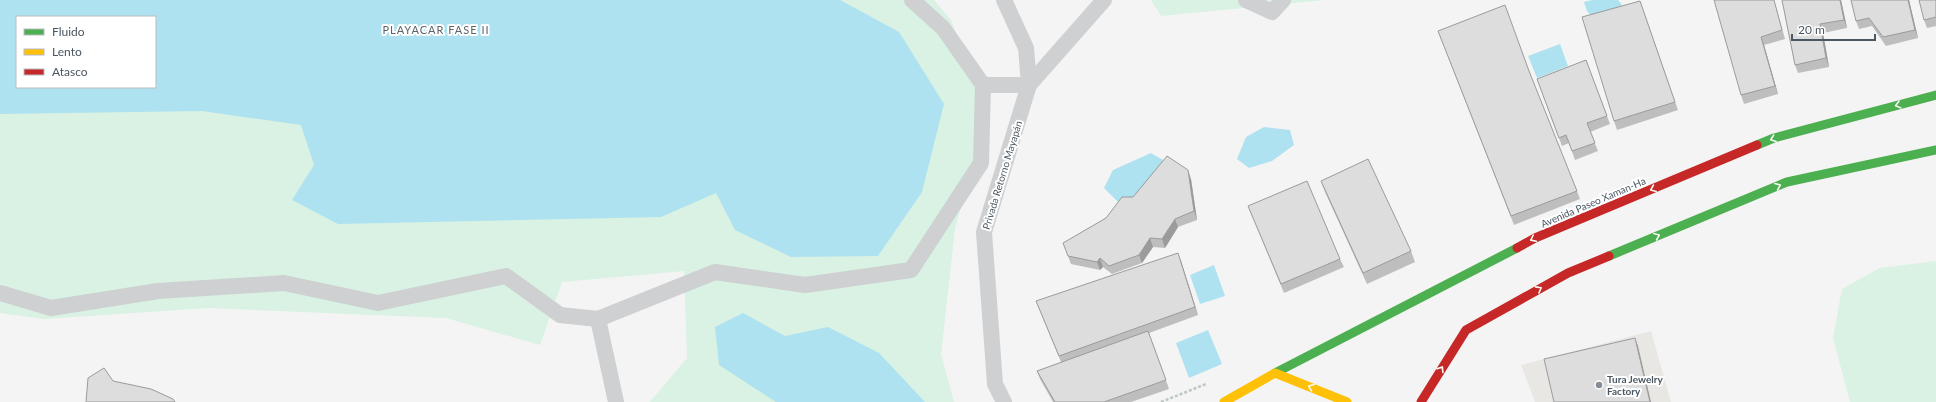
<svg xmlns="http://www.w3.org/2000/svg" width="1936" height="402" font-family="Lato,sans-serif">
  <rect width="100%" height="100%" fill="#f4f4f4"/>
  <!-- commercial -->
  <path fill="#e8e7e3" d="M1651,331L1671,402H1535L1521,365Z"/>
  <!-- green -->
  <g fill="#d9f2e3" fill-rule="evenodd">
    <path d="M0,0H934L951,20L986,113L955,229L941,354L954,402H650L687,358L684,271L562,282L540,345L446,318L208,308L44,319L0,313ZM17,17H155V87H17Z"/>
    <path d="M1151,0H1325L1161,16Z"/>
    <path d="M1936,261V402H1850L1833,338L1842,289L1880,268Z"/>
  </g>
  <!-- water -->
  <g fill="#aee2f0" fill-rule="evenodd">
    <path d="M0,0H840L899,32L944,104L922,192L878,256L791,257L735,230L716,193L661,217L338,224L292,200L314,165L301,125L202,111L0,114ZM17,17H155V87H17Z"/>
    <path d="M1592,0H1618L1622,5L1616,14L1594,19L1587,11L1584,2Z"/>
    <path d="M1560,44L1568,66L1537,78L1528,56Z"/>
    <path d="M1264,127L1290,130L1294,145L1272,161L1249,168L1237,159L1246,137Z"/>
    <path d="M1151,153L1170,164L1136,205L1117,201L1104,188L1113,170Z"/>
    <path d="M1214,265L1225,296L1200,304L1190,275Z"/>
    <path d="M743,313L785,336L828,327L879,353L925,402H776L719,365L715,327Z"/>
    <path d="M1208,330L1222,364L1189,378L1176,343Z"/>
  </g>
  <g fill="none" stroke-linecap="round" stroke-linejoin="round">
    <!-- path -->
    <path stroke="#bcc7c4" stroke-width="2.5" stroke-dasharray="3 2" stroke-linecap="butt" d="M1161,402L1206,384"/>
    <!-- lane -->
    <g stroke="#ced0d2" stroke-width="16">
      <path d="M912,0L943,28L983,85"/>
      <path d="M1004,0L1026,48L1029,85L984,232L995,384L1004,402"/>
      <path d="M1246,0L1272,12L1283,0"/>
      <path d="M0,293L51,308L158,291L284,283L378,303L506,276L560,315L598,319L715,272L805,285L911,270L981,163L983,85H1029L1104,0"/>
      <path d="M598,319L616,402"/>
    </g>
    <!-- fast -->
    <g stroke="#4caf50" stroke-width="9">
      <path d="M1757,145L1774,138L1936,95"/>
      <path d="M1609,256L1787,182L1936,150"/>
      <path d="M1275,373L1517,248"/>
    </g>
    <!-- slow -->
    <path stroke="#ffc107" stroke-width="9" d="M1224,402L1275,373L1347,402"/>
    <!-- jam -->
    <g stroke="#c62828" stroke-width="9">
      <path d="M1517,248L1535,238L1757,145"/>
      <path d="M1421,402L1466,330L1568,273L1609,256"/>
    </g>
  </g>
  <!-- wall -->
  <g fill="#bebebf">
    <path d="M1774,0L1785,39L1764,45L1778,94L1744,104L1741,95Z"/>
    <path d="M1782,0H1841L1847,28L1823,33L1829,67L1798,73L1795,65Z"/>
    <path d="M1851,0H1909L1918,38L1886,46L1872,26L1859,29L1856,21Z"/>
    <path d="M1936,0V26L1927,28L1924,20Z"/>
    <path d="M1640,1L1678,110L1617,130L1614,121Z"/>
    <path d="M1438,31L1577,191L1580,199L1514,225Z"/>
    <path d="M1586,60L1610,124L1590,132L1598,151L1575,160L1569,143L1562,146L1537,79Z"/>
    <path d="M1191,179L1197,220L1178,227L1165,248L1153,247L1142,263L1112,274L1103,267L1100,270L1071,264L1063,243L1106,218L1133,197Z"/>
    <path d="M1321,181L1411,251L1415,262L1367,284L1325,192Z"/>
    <path d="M1248,206L1340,259L1344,267L1284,293Z"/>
    <path d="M1181,261L1198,315L1149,333L1169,389L1131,402H1053L1040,379L1037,371L1061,362L1036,301Z"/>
  </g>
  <!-- shaded-wall -->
  <g fill="#9b9b9b">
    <path d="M1840,0H1841L1847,28L1844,20Z"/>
    <path d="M1908,0H1909L1918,38L1915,30Z"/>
    <path d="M1820,24L1823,33L1829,67L1826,58Z"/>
    <path d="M1761,37L1764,45L1778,94L1775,86Z"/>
    <path d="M1188,170L1191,179L1197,220L1194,211Z"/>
    <path d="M1175,219L1178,227L1165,248L1162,239Z"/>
    <path d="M1150,238L1153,247L1142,263L1139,255Z"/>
    <path d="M1178,253L1181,261L1198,315L1195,307Z"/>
    <path d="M1100,258L1103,267L1100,270L1097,262Z"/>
    <path d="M1635,338L1638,346L1651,402H1650Z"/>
  </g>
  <!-- building -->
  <g fill="#ddddde" stroke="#9b9b9b">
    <path d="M1714,0H1774L1782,30L1761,37L1775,86L1741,95Z"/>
    <path d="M1782,0H1840L1844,20L1820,24L1826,58L1795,65Z"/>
    <path d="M1851,0H1908L1915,30L1883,37L1869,18L1856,21Z"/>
    <path d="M1919,0H1936V17L1924,20Z"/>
    <path d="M1640,1L1675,102L1614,121L1582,17Z"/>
    <path d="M1505,5L1529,71L1577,191L1511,216L1438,31Z"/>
    <path d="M1586,60L1607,116L1587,123L1595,143L1572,151L1566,135L1559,138L1537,79Z"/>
    <path d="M1167,156L1188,170L1194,211L1175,219L1162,239L1150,238L1139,255L1109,266L1100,258L1097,262L1068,256L1063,243L1106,218L1122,197H1133Z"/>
    <path d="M1368,159L1411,251L1363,273L1321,181Z"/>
    <path d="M1307,181L1340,259L1281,284L1248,206Z"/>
    <path d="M1178,253L1195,307L1059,356L1036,301Z"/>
    <path d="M1148,331L1166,380L1104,402H1055L1037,371Z"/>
    <path d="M1635,338L1650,402H1554L1544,359Z"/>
    <path d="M104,368L113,381L151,389L173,399L175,402H86L88,378Z"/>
  </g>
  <!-- one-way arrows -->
  <defs><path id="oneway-chevron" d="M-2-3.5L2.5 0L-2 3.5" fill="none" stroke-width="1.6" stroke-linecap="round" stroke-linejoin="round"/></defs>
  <g stroke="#f6fbf6">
    <use href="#oneway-chevron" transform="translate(1898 105) rotate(165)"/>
    <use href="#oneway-chevron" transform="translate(1773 139) rotate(160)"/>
    <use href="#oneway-chevron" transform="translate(1778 186) rotate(-23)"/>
    <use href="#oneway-chevron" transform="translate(1653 189) rotate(157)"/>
    <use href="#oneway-chevron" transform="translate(1657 236) rotate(-23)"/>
    <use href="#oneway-chevron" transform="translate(1533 239) rotate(154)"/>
    <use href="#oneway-chevron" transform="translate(1539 289) rotate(-29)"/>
    <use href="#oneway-chevron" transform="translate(1441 369) rotate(-58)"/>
    <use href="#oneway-chevron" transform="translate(1311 387) rotate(-158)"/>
  </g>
  <!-- markers -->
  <circle fill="#868d94" stroke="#fff" stroke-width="1.5" cx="1599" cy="385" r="4"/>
  <g text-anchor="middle" stroke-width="4" stroke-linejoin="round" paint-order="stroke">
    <!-- street labels -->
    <g font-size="10" fill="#4a5661" stroke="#fff">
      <text transform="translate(1002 175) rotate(-73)" y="4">Privada Retorno Mayapán</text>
      <text transform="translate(1593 202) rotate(-23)" y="4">Avenida Paseo Xaman-Ha</text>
    </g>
    <!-- poi labels -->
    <g font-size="10" font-weight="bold" fill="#4a5661" stroke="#fff" text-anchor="start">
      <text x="1607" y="383">Tura Jewelry<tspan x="1607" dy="12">Factory</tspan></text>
    </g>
    <!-- neighbourhood labels -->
    <g font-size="11" letter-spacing="1" fill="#5f6368" stroke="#fff">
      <text x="436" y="34">PLAYACAR FASE II</text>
    </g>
  </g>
  <!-- legend -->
  <rect x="16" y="16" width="140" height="72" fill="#ffffff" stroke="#b7bbc0"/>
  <rect x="24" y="29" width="20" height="6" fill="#4caf50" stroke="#b7bbc0"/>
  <text x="52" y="36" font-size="12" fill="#4a5661">Fluido</text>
  <rect x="24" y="49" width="20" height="6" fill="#ffc107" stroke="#b7bbc0"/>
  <text x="52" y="56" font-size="12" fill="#4a5661">Lento</text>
  <rect x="24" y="69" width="20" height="6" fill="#c62828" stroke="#b7bbc0"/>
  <text x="52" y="76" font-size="12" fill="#4a5661">Atasco</text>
  <!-- scale -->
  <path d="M1792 34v6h83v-6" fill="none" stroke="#4a5661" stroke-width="2"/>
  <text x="1798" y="34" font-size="12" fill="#4a5661" stroke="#ffffff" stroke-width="3" paint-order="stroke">20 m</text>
</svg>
